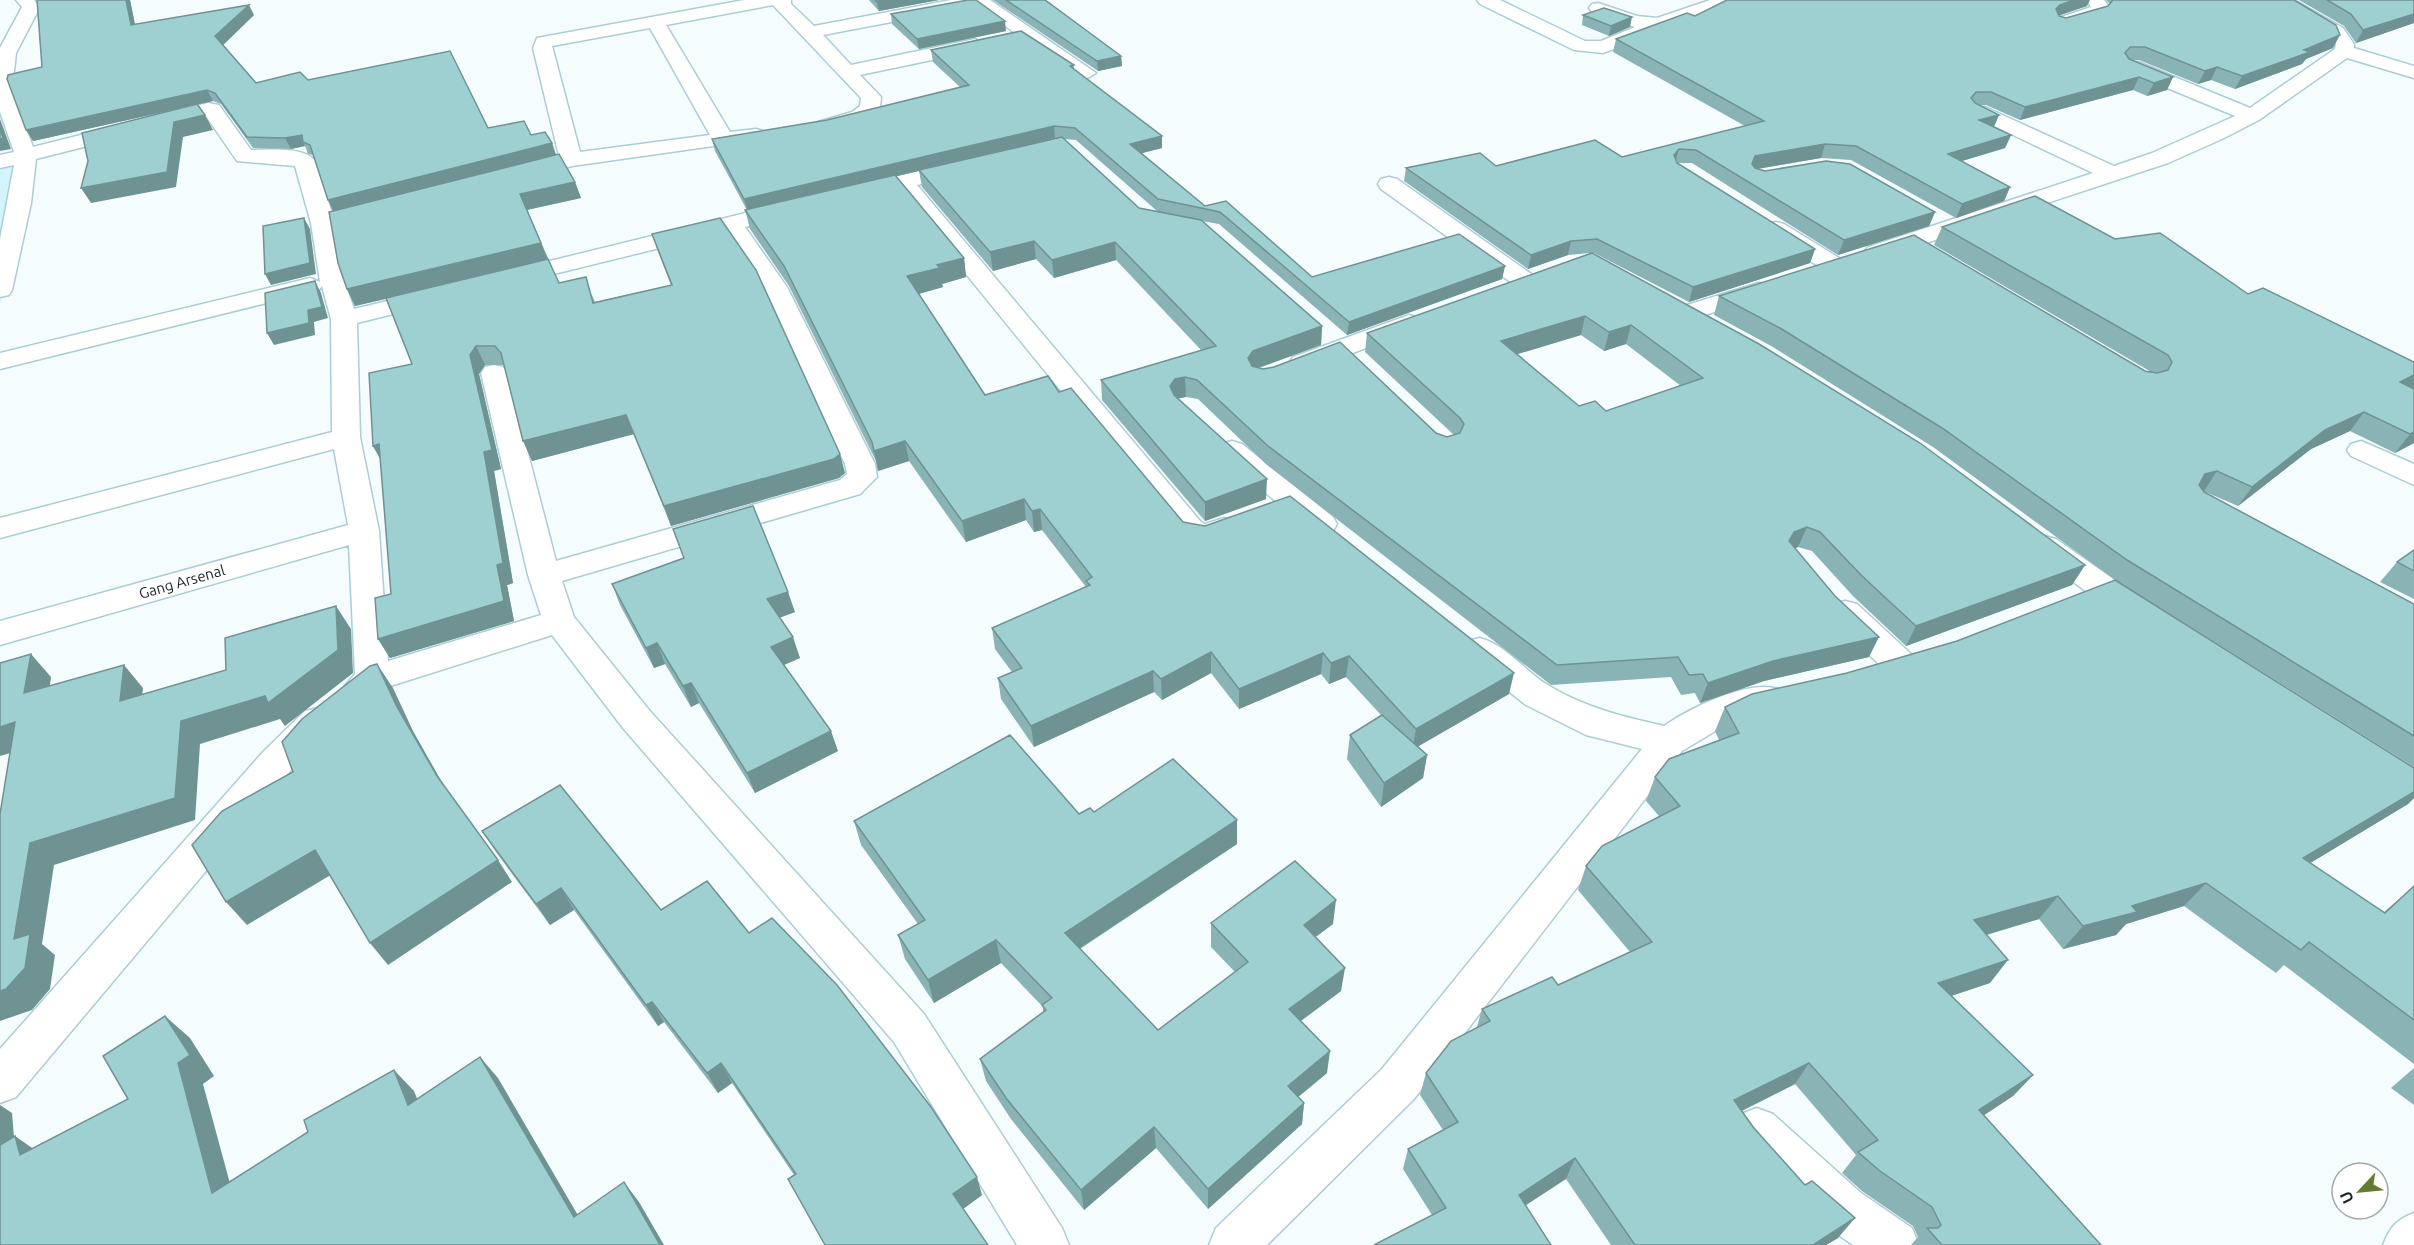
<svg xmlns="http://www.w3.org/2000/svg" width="2414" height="1245" font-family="Ubuntu,sans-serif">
  <rect width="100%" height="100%" fill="#f5fcfe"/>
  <!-- green -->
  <path fill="#d2f4fd" d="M29,163L0,304V169Z"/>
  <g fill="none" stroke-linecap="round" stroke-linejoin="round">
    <!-- minor casing -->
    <g stroke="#aacdd6" stroke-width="3">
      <g id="minor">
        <path d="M16,0H34L40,7L16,53L12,90L33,147L208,103L219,105L251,150C269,150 305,146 316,162L335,223L344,280L354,309L433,290L442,292L445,297L442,302L357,323L360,437L379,531L388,661L541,615L528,575L481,373L485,367L494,365L503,367L507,373L556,561L840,480L847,474L845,464L763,287L725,232L509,285L500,283L497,278L500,273L509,271L791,202L799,204L802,209L799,214L745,227L787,287L875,464L877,477L860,494L562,581L574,617L649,710L924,1014L1062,1228L1069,1245H1017L894,1042L623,728L552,635L384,688C371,700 363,707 345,701L340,692L355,674L349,545L0,645V621L348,525L334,449L0,538V518L332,432L331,319L322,286L319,290L0,369V353L310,278L320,282L311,223L295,166L237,161L206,116L36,159L31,203L12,290L9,295L0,297V239L14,165L0,168V155L14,152L0,112V48L22,7Z"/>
        <path d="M744,0H791V4L814,26L951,0H990L1096,73L1086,79L1079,77L976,6L823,35L851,65L975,39L984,45L975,51L860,75L881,97L880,108C870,123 835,135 818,130L815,126L818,122L852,112L860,106L861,98L773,5L666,25L730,132L756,129L763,131L766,135L763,139L572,166L520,180L512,178L509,173L512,168L559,156L533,48L537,38ZM650,28L710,135L580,152L552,46Z"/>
        <path d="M1477,0H1500L1585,41H1601L1635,27L1592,12L1589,8L1592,4L1598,3L1637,16L1657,18L1710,0H1736L1733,4L1603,53L1574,50L1480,4Z"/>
        <path d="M2086,0H2104L2110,8L2102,16L2061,28L2055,27L2052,23L2055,19L2091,7Z"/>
        <path d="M2272,0H2294L2343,28L2354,44V48L2414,66V78L2347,58L2259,120L2222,139L2168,163L1884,257H1868L1864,252L1868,247L2093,173L1971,115L1968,111L1971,107H1985L2114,166L2152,153L2235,116L2124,70L2121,66L2124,62H2138L2250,108L2335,49L2336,44L2330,36Z"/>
        <path d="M963,160L971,162L974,167L971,172L917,185L1201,522L1205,524L1224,518L1235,521L1239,528L1235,535L1202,544L1179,536L897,189L859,199L851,197L848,192L851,187Z"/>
        <path d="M1389,177L1397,179L1534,276L1537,281L1534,286L1525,288L1516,286L1381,189L1378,184L1381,179Z"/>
        <path d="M1776,222L1784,224L1844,261L1847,266L1844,271L1835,273L1826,271L1768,234L1764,229L1768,224Z"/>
        <path d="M1759,283L1768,285L1771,290L1768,295L1686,321L1677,318L1673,313L1677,308Z"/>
        <path d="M1409,315L1418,318L1422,323L1418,328L1311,369L1302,371L1293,369L1289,363L1293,357Z"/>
        <path d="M1232,441L1242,444L1333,517L1337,524L1333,531L1322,534L1311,531L1222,456L1218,450L1222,444Z"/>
        <path d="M2361,441L2414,464V485L2351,456L2347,450L2351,444Z"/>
        <path d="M2045,536L2056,539L2149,604L2153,612L2149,620L2137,623L2125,620L2034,553L2029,546L2034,539Z"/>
        <path d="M1845,601L1857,604L1910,653L1915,662L1910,671L1898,674L1886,671L1833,620L1829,612L1833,604Z"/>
        <path d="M1480,638C1508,646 1526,673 1551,687C1587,708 1624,717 1664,726C1690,708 1748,679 1778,689L1783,698L1778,707L1727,724L1682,751L1414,1099L1267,1245H1209L1216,1228L1382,1069L1642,749L1586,735L1526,705L1468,659L1463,650L1468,641Z"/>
        <path d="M318,708L331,711L336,721L331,731L290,771L16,1097L0,1103V1049L264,751L305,711Z"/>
        <path d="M1757,1108L1773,1114L1861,1193L1912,1228L1919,1245H1853L1827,1227L1741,1146L1734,1130L1741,1114Z"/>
      </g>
    </g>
    <!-- tertiary casing -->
    <g stroke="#aacdd6" stroke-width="3">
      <path id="tertiary" d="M2414,1213V1245H2383C2390,1227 2396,1220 2414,1213Z"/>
    </g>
    <!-- minor -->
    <use href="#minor" fill="#fff" fill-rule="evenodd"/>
    <!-- tertiary -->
    <use href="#tertiary" fill="#fff" fill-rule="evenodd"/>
  </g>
  <!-- wall -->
  <g fill="#89b3b4" fill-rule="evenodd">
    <path d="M37,0H130L135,24L254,15L223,45L256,83L308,80L488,128L531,135L552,143L556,155L575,182L581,198L527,210L559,283L592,295L595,302L671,285L658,252L652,234L845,473L839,478L671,526L634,434L532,461L504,365H485L479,374L501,469L494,471L513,583L507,585L514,621L390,658L378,639L391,594L380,459L373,446L412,364L386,299L355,306L347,289L333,211L313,155L308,154L305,146L291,149L253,148L221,104L213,101L33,141L26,130L42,67Z"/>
    <path d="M869,0H939L879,11Z"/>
    <path d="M993,0H1046L1121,56L1122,66L1098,71Z"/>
    <path d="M2106,0H2294L2333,48L2306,59L2302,64L2235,89L2211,80L2198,84L2139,60H2131L2173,77L2167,90L2147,96L2133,90L2020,120L1986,105H1978L1999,115L1994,127L2011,135L2005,148L1962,161L2010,187L2004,201L1956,218L1851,160L1821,158L1757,169L1935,212L1929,226L1838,255L1692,163H1677L1815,249L1810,263L1689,302L1594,253H1592L2085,565L2072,585L1906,646L1853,596L1812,551L1798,547L1795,548L1869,657L1764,681L1700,703L1695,693L1681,695L1671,677L1551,685L1267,465L1198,399L1186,397L1178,398L1266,499L1205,521L1102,400L1101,380L1201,350L1116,260L1054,278L1036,259L993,271L922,187L919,171L896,176L964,258L966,277L942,284L943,287L919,294L985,395L1059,392L1183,522L1509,694L1418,746L1427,755L1423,778L1381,807L1347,759L1350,735L1381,715L1346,677L1329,684L1321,674L1239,709L1211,673L1162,700L1154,692L1034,747L1001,699L998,678L1012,672L995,649L992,628L1086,587L1042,530L1034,532L1026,520L966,542L909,461L878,471L876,461L789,286L750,229L745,210H747L715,151L712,139L827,120L960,87L933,62L931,50L1074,65V69L1162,148L1142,153L1205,206L1226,201L1312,277L1505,266L1502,279L1347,335L1219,224L1202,221L1322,326L1321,345L1259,368L1447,437L1454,435L1365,352L1367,333L1590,253L1568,255L1528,269L1404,181L1406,168L1496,166L1622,157L1745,126L1613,52L1616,39L1695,16L2087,6L2058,16L2066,18L2108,6L2110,4ZM1064,139L1076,140L1157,211L1139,208ZM1581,335L1604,351L1626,344L1681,386L1606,411L1579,406L1517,354Z"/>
    <path d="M2299,0H2414V23L2356,43L2344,26Z"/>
    <path d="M891,14L1006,31L919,49L892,24Z"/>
    <path d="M1583,15L1630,27L1609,36L1582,25Z"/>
    <path d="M1942,227L2115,239L2248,294L2414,389V443L2395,453L2350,431L2311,449L2238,506L2203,491L2204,492L2414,604V767L2114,579L1933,447L1773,347L1714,315L1719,296L2153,373L1934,245Z"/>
    <path d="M673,529L795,612L779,618L800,658L783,665L838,751L755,793L699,703L691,707L665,664L654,668L620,605L612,584L684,558Z"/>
    <path d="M2414,550V599L2380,582L2397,562Z"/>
    <path d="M1725,707L2414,768V798L2408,804L2310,863L2384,912L2414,886V1064L2284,965L2276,973L2184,906L2126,924L2116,935L2063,949L2039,919L1987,935L1990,983L1951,996L2033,1075L2013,1096L1984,1115L2101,1245H1911L1918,1237L1913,1226L1862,1191L1842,1173L1856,1155L1795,1084L1742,1111L1838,1238L1826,1245H1611L1566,1179L1432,1215L1403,1169L1408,1149L1443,1130L1420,1095L1426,1073L1477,1027L1482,1009L1558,985L1630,952L1578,890L1586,866L1659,816L1646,801L1655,777L1719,740L1715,731Z"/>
    <path d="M1094,812L1237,820V844L1080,949L1158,1030L1235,972L1211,947V923L1333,924L1315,937L1341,991L1301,1021L1327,1073L1298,1097L1304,1103L1302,1124L1208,1209L1156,1148L1084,1210L1011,1119L986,1081L980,1059L1043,1012V1007L1001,963L934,1003L905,959L898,935L918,924L861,845L854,821L1079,814Z"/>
    <path d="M482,831L661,910L749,933L982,1195L963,1209L794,1175L732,1083L718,1093L664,1022L658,1026L574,910L550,925L496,852Z"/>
    <path d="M2414,1068V1105L2391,1088Z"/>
  </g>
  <!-- shaded-wall -->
  <g fill="#6f9292">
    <path d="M126,0H130L137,35L131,25Z"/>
    <path d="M887,0H939L879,11L877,2Z"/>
    <path d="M2074,0H2090L2087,6L2054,17L2056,9L2060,5Z"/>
    <path d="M249,5L254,15L221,47L215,36Z"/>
    <path d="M2414,14V23L2356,43L2363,30Z"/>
    <path d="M1632,17L1630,27L1609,36L1611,26Z"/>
    <path d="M1005,21L1006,31L919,49L917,39Z"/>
    <path d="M2340,35L2333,48L2306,59L2302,64L2235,89L2242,76Z"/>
    <path d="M1121,56L1122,66L1098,71L1097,61Z"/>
    <path d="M2217,67L2211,80L2198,84L2205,71Z"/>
    <path d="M2139,77L2133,90L2020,120L2025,107Z"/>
    <path d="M2173,77L2167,90L2147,96L2154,83Z"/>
    <path d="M207,90L213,101L33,141L26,130Z"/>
    <path d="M205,115L213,130L183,137L176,187L91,203L81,188L174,122Z"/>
    <path d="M1999,115L1993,128L1979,120Z"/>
    <path d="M0,119L11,149L0,151Z"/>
    <path d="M1054,126L1055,138L748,212L744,199Z"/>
    <path d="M302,135L303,142L305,146L291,149L285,138Z"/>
    <path d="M2011,135L2005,148L1942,167L1948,154Z"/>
    <path d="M1162,136V148L1131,156L1130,144Z"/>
    <path d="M552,143L556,155L333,211L328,200Z"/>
    <path d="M1825,144L1821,158L1751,170L1755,156Z"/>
    <path d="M1679,149L1675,163L1674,155Z"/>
    <path d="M575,182L581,198L526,210L520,194Z"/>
    <path d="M2010,187L2004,201L1956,218L1962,204Z"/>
    <path d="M1935,212L1929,226L1838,255L1844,240Z"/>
    <path d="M304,218L310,229L316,274L271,285L265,274Z"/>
    <path d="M1034,241L1036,259L993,271L990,252Z"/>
    <path d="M1571,241L1568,255L1528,269L1531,255Z"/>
    <path d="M1115,242L1116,260L1054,278L1052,260Z"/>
    <path d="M541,243L548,260L355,306L347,289Z"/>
    <path d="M1815,249L1810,263L1689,302L1693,287Z"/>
    <path d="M964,258L966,277L942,284L943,287L911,296L907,276L937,265Z"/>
    <path d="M1505,266L1502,279L1347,335L1349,322Z"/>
    <path d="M315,281L321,293L328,318L314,322L315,335L274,345L267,333L308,310Z"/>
    <path d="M1585,316L1581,335L1498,360L1501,341Z"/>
    <path d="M1631,325L1626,344L1604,351L1609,332Z"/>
    <path d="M1322,326L1321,345L1252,370L1248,358L1253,351Z"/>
    <path d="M476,346L485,365L479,374L501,469L494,471L513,583L507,585L514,621L390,658L378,639L497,565L484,452L470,355Z"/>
    <path d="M2414,375V388L2385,401L2400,382Z"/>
    <path d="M1185,377L1186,397L1176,399L1170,386L1175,379Z"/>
    <path d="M2364,412L2350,431L2311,449L2238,506L2252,487L2325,430Z"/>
    <path d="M626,415L634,434L532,461L523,441Z"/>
    <path d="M2414,432V443L2395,453L2410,434Z"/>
    <path d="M905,441L909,461L878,471L874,451Z"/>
    <path d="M379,444L384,465L373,446Z"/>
    <path d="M840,454L845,473L839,478L671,526L664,506Z"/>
    <path d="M2217,471L2204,491L2191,494L2205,474Z"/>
    <path d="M1267,479L1266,499L1205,521V502Z"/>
    <path d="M1024,499L1026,520L966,542L962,521Z"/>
    <path d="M1040,509L1042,530L1034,532L1032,511Z"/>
    <path d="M1807,527L1798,547L1786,552L1789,541L1794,532Z"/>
    <path d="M2085,565L2072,585L1906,646L1916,626Z"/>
    <path d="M788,592L795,612L773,620L767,599Z"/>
    <path d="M336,606L351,629L353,673L285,726L280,719L200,744L195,820L54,865L42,944L55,955L50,989L32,1010L0,1021V991L30,843L181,721Z"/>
    <path d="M793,637L800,658L777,668L771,647Z"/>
    <path d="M1879,637L1869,657L1764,681L1700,703L1708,683L1773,661Z"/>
    <path d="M657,643L665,664L654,668L646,648Z"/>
    <path d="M1211,652V673L1162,700L1161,679Z"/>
    <path d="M1323,653L1321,674L1239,709V689Z"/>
    <path d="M31,654L51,677L46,715L24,693Z"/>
    <path d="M1349,656L1346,677L1329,684L1331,663Z"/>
    <path d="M377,664L393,688L413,731L452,800L437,776L397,707Z"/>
    <path d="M124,665L143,688L139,723L120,701Z"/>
    <path d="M1153,671L1154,692L1034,747L1031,726Z"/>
    <path d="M1514,673L1509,694L1412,750L1416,729Z"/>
    <path d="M691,683L699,703L691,707L683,686Z"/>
    <path d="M15,722L37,745L0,756V727Z"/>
    <path d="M831,731L838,751L755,793L747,773Z"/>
    <path d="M1427,755L1423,778L1381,807L1384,783Z"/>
    <path d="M2414,792V798L2408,804L2279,882L2303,858Z"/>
    <path d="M1237,820V844L1068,956L1065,933Z"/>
    <path d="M315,850L334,873L247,925L226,902Z"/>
    <path d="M498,860L512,882L388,965L370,943Z"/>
    <path d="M2206,883L2184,906L2126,924L2116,935L2063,949L2083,926L2132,906Z"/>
    <path d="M561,888L574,910L550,925L536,904Z"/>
    <path d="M2058,896L2039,919L1957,943L1974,920Z"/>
    <path d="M1336,900L1333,924L1301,948L1304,925Z"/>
    <path d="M996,940L1001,963L934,1003L928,980Z"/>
    <path d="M2008,960L1990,983L1921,1006L1938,983Z"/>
    <path d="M1345,968L1341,991L1287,1031L1289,1009Z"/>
    <path d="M652,1002L664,1022L658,1026L646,1005Z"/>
    <path d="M165,1016L190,1038L214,1076L203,1084L238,1213L212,1193Z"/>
    <path d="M1330,1051L1327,1073L1286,1107L1288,1086Z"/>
    <path d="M480,1057L498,1078L590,1236L574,1217Z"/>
    <path d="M721,1063L732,1083L718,1093L707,1073Z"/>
    <path d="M1809,1063L1795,1084L1721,1121L1734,1100Z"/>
    <path d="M394,1070L414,1091L428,1126L408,1105Z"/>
    <path d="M2033,1075L2013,1096L1960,1131L1979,1110Z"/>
    <path d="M1304,1103L1302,1124L1208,1209V1189Z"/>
    <path d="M0,1105L12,1113L17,1173L0,1162Z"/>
    <path d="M1154,1127L1156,1148L1084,1210L1081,1190Z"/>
    <path d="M15,1136L45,1157L20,1155Z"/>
    <path d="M1575,1158L1566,1179L1511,1215L1519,1195Z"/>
    <path d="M977,1177L982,1195L959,1212L953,1194Z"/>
    <path d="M624,1182L639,1202L664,1245H660Z"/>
    <path d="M1855,1218L1838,1238L1826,1245H1813Z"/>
  </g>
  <!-- building -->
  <g fill="#9fd0d1" stroke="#6f9292" stroke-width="1.5" fill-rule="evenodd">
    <path d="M37,0H126L131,25L249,5L215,36L256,83L300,72L308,80L450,51L488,128L524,121L531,135L545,132L552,143L328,200L310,145L303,142L302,135L285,138L247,137L215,93L207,90L26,130L7,79L8,75L42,67Z"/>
    <path d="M875,0H887L877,2Z"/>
    <path d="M968,0H976L1005,21L917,39L891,14Z"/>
    <path d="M1006,0H1045L1121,56L1097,61Z"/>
    <path d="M1727,0H2074L2060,5L2056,9L2059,16L2066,18L2108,6L2113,0H2294L2336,25L2340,35L2304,50L2310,52L2242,76L2217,67L2205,71L2145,47H2130L2125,53L2129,59L2173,77L2154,83L2139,77L2025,107L1991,92H1976L1971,98L1975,103L1999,115L1979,120L2011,135L1948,154L2010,187L1962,204L1856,146L1825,144L1755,156L1752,164L1755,168L1765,171L1826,161L1850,164L1935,212L1844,240L1696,150L1679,149L1674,155L1677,163L1815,249L1693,287L1597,239L1571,241L1531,255L1406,168L1480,153L1496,166L1595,140L1622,157L1764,121L1616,39L1687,13L1695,16Z"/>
    <path d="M2327,0H2414V14L2363,30L2351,14Z"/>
    <path d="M1604,8L1632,17L1611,26L1583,15Z"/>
    <path d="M1021,31L1074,65L1070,66L1162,136L1130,144L1205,206L1226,201L1312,277L1459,234L1505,266L1349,322L1220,212L1158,199L1075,128L1054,126L744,199L712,139L827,120L969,85L931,50Z"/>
    <path d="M197,104L205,115L174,122L167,172L81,188L88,161L82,133Z"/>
    <path d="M0,128L3,138L0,139Z"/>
    <path d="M1062,137L1139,208L1201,220L1322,326L1253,351L1248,358L1252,366L1263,369L1274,367L1340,342L1436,433L1447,437L1460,433L1464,424L1460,418L1367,333L1592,253L1759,344L1920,443L2085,565L1916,626L1862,576L1820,532L1807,527L1794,532L1789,541L1835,596L1879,637L1773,661L1708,683L1703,674L1689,675L1678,657L1557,665L1268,446L1197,380L1185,377L1175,379L1170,386L1174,395L1267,479L1205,502L1101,380L1216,346L1115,242L1052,260L1034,241L990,252L919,170ZM1585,316L1609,332L1631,325L1703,378L1606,411L1595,401L1579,406L1501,341Z"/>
    <path d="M559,154L575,182L520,194L541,243L347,289L338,263L329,212Z"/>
    <path d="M895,175L964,258L937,265L940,268L907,276L985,395L1048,376L1059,392L1071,388L1183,522L1205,526L1290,496L1514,673L1416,729L1349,656L1331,663L1323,653L1239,689L1211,652L1161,679L1153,671L1031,726L998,678L1022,668L992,628L1090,585L1086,581L1092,577L1040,509L1032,511L1024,499L962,521L905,441L874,451L872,442L784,266L745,210Z"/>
    <path d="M2035,196L2115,239L2160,233L2248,294L2263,288L2414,362V375L2400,382L2414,389V432L2410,434L2364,412L2325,430L2252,487L2217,471L2205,474L2199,485L2204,492L2414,604V736L2127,560L1942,428L1780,328L1719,296L1914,235L2145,371L2157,373L2168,370L2172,362L2168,355L1942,227Z"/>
    <path d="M304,218L310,263L265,274L263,226Z"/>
    <path d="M720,218L756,270L840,454L834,459L664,506L626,415L523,441L501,353L495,346H476L470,355L492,450L484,452L503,563L497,565L504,601L378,639L375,598L391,594L379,444L373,446L369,373L412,364L386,298L548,259L559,283L586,277L593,303L672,285L652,234Z"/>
    <path d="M315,281L322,307L308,310L309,323L267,333L265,293Z"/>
    <path d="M753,506L788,592L767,599L793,637L771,647L831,731L747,773L691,683L683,686L657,643L646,648L612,584L684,558L673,529Z"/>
    <path d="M2414,550V571L2397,562Z"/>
    <path d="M2115,580L2414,768V792L2303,858L2385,913L2414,886V1020L2309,942L2301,950L2206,883L2132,906L2137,912L2083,926L2058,896L1974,920L2008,960L1938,983L2033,1075L1979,1110L2101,1245H1942L1927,1228H1938L1941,1225L1932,1207L1880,1171L1858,1152L1878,1140L1809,1063L1734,1100L1753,1127L1805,1185L1812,1181L1855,1218L1813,1245H1635L1575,1158L1519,1195L1551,1245H1374L1446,1208L1408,1149L1458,1122L1426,1073L1451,1041L1490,1021L1482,1009L1552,977L1558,985L1652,942L1586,866L1602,846L1680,806L1655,777L1669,759L1739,733L1725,707L1752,694L1847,673L1957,641Z"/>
    <path d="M336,606L338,650L268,703L265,696L181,721L175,798L30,843L14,939L30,934L25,968L6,989L0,991V814L15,722L0,727V663L31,654L24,693L124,665L120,701L226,670L225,638Z"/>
    <path d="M377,664L397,707L437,776L498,860L370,943L315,850L226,902L192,845L222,811L293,772L282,742L302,719L370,666Z"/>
    <path d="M1382,715L1427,755L1384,783L1350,735Z"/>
    <path d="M1010,735L1079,814L1090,808L1094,812L1173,759L1237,820L1065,933L1158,1030L1248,962L1211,923L1295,861L1336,900L1304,925L1345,968L1289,1009L1330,1051L1288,1086L1304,1103L1208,1189L1154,1127L1081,1190L1006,1098L980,1059L1046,1010L1042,1005L1052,998L996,940L928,980L898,935L925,920L854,821Z"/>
    <path d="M560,785L661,910L707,881L749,933L772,918L837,985L931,1107L977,1177L953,1194L988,1245H825L788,1179L796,1174L721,1063L707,1073L652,1002L646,1005L561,888L536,904L482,831Z"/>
    <path d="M165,1016L190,1055L178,1063L212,1193L308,1132L304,1120L394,1070L408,1105L480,1057L574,1217L624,1182L660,1245H0V1145L15,1136L20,1155L128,1099L103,1056Z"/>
  </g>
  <g text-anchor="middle" stroke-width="5" stroke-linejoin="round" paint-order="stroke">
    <!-- street labels -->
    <g font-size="15" fill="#162327" stroke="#fff">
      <text transform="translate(182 582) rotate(-16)" y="5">Gang Arsenal</text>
    </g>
  </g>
  <!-- north arrow -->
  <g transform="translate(2360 1191) rotate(244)"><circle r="28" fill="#ffffff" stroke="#a2a7a9" stroke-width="1.5"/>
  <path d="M0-4.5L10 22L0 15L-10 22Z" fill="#637c2f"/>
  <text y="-9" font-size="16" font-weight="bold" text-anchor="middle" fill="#162327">U</text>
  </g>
</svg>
